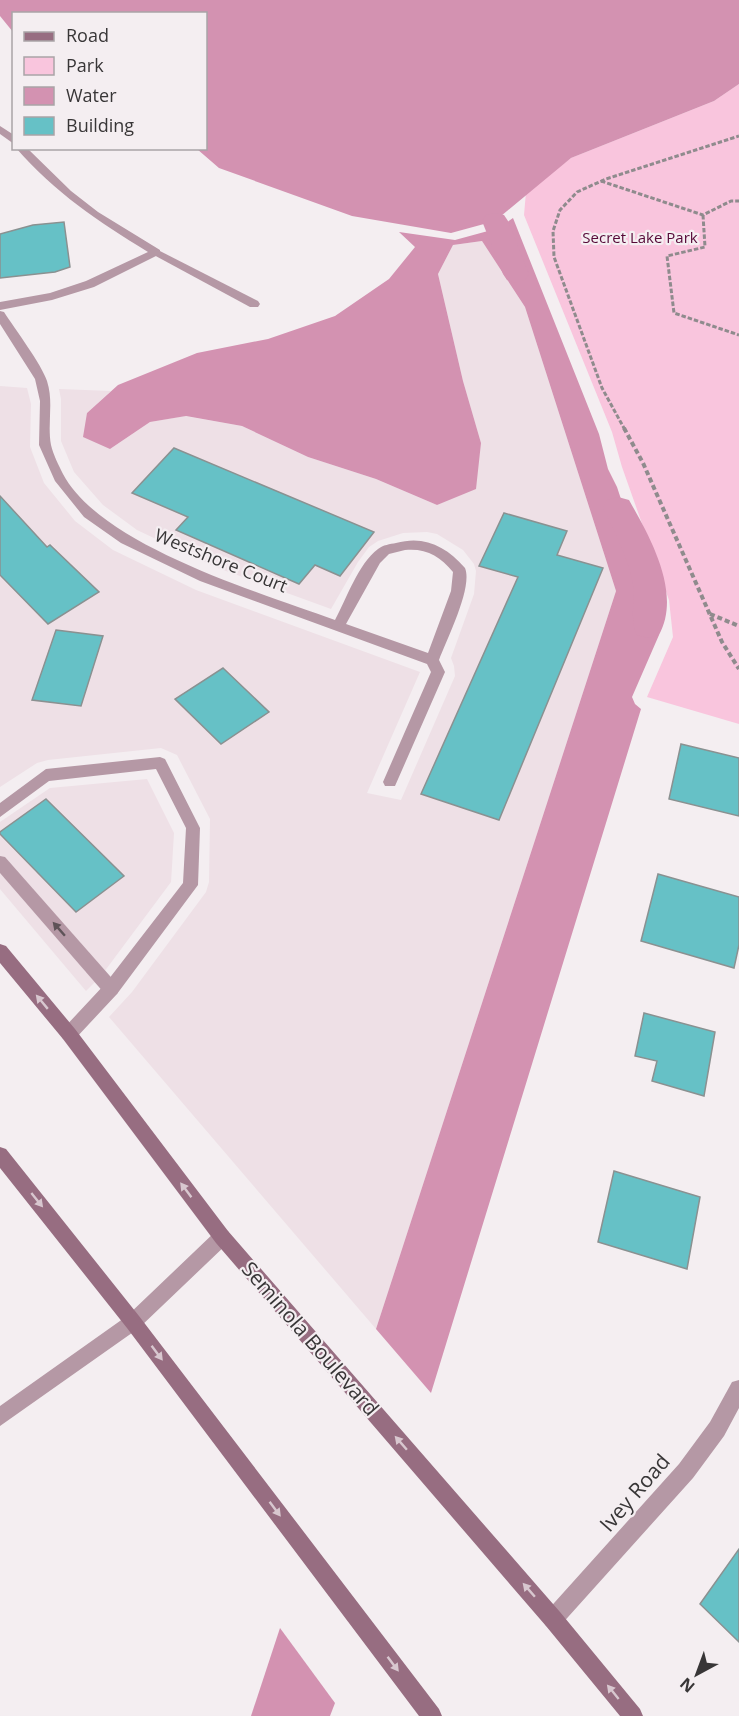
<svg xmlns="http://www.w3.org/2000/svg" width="739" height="1716" font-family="'Open Sans',sans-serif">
  <rect width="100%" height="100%" fill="#f4eef1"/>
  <!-- built -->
  <g fill="#eee0e6">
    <path d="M482,241L525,307L616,591L376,1329L109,1017L132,992L206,892L209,882L210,819L177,755L161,748L48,760L37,763L0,787V386L27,388L31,404L30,447L44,483L75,521L113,550L196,590L420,672L367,793L401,800L455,676L454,666L451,658L474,594L476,571L474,564L463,550L437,534L427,532L403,533L378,541L369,547L358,562L331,609L215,567L137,530L103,505L74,472L61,441V399L59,389L111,391L87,413L110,449L150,422L185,416L242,426L308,457L376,479L437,505L481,443L463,381L438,274L453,245Z"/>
    <path d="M147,779L174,833L171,882L101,976L86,991L0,889V822L50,788Z"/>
  </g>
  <!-- green -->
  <path fill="#f9c5dd" d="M739,84V724L647,697L673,637L669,600L622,467L612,432L524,215L526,192L571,158L714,101Z"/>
  <!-- water -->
  <g fill="#d392b1">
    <path d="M0,0H739V84L714,101L571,158L495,221L451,233L352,216L219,168L197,149L206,148V14H14L13,32L0,16Z"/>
    <path d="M513,218L599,434L608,469L617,487L655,602L659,635L632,697L635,704L641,709L431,1393L376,1329L616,591L525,307L482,241L453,245L438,274L463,381L481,443L476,489L437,505L376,479L308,457L242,426L186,416L150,422L110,449L83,437L87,413L118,385L197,353L268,339L335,316L389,279L415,247L399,232L455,240L499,228Z"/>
    <path d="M280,1628L335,1703L330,1716H251Z"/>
  </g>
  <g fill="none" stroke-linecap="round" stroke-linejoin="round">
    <!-- canal -->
    <g fill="#d392b1" fill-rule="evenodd">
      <path d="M495,213L504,215L508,221L529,274L525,280L516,283L507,280L503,274L482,221L486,215Z"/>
      <path d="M618,497L629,500C650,537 682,593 659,635L648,638L637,635C629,620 636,597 632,579C626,554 614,531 603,508L607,500Z"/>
    </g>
  </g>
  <!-- building -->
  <g fill="#66c1c6" stroke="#8a9191" stroke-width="1.5">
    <path d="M64,222L70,267L55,272L0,278V234L33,225Z"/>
    <path d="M174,448L374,532L340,576L315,565L299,584L176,530L188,517L132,493Z"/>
    <path d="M0,496L47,547L50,545L99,592L48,624L0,575Z"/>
    <path d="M504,513L567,531L557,555L603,568L499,820L421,794L518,577L479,566Z"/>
    <path d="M56,630L103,636L81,706L32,700Z"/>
    <path d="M223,668L269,712L221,744L175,699Z"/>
    <path d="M681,744L739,758V816L669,799Z"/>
    <path d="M46,799L124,876L76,912L0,834V832Z"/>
    <path d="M658,874L739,897V945L734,968L641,941Z"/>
    <path d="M644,1013L715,1032L704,1096L652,1081L657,1061L635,1056Z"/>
    <path d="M614,1171L700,1197L687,1269L598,1242Z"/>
    <path d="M739,1549V1642L700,1604Z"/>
  </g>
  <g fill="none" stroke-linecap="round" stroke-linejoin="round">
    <!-- path-far1 -->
    <g stroke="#8f8b8d" stroke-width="3" stroke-dasharray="4.5 2" stroke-linecap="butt">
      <path d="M601,181L703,215L731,201H739"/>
      <path d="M703,215L705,247L667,256L674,313L739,335"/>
      <path d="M625,430L602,388L554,257L553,231L560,210L577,192L606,179L739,136"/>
    </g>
    <!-- path -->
    <g stroke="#8f8b8d" stroke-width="4" stroke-dasharray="5 3" stroke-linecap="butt">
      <path d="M624,428L643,463L722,642L739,669"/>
      <path d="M710,614L739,626"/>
    </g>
    <!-- lane -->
    <g fill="#b598a5" fill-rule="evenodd">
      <path d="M156,249L258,301L260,304L258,307H250L152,254L150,252Z"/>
      <path d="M0,856L5,857L117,984L119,989L117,994L111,996L105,994L0,873Z"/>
    </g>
    <!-- street -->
    <g fill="#b598a5" fill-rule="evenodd">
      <path d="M0,126L14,135V144L0,134Z"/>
      <path d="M16,148H27L71,191L98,212L160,250V254L94,287L52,300L0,310V302L50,293L86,281L148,252C99,222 54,192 16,148Z"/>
      <path d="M0,311L4,312C15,329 42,365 47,381C54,403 47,423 51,445C53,454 59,466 63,474C101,546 261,593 335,620C347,598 358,564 378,549C383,545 390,544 396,543C424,535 446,546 465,568C473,587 447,639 439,660L445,672L395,786H385L383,782L431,672L427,664L200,581L121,543L84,517L55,481L39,445L40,401L35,379L0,324ZM405,550C426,548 440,556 453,572L451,591L428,653L346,624L380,563L389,554Z"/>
      <path d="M160,757L165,759L200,828L198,885L117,994L75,1039L69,1041L63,1039L61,1034L63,1029L105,984L183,883L186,828L156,769L49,781L0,817V803L46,769Z"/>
      <path d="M222,1228L228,1231L231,1237L228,1243L139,1328L0,1426V1406L127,1316L216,1231Z"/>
      <path d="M739,1380V1408L724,1436L693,1478L560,1626L553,1629L546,1626L543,1619L546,1612L679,1464L710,1422L732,1382Z"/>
    </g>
    <!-- secondary -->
    <g fill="#976d81" fill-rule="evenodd">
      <path d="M0,944L6,946L75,1029L228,1231L560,1612L640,1709L643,1716H620L546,1626L216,1243L63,1039L0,963Z"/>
      <path d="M0,1147L6,1149L139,1316L439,1709L442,1716H419L127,1328L0,1168Z"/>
    </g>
  </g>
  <!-- one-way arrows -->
  <defs><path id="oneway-solid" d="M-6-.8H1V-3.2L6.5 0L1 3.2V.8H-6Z" transform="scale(1.5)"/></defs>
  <use fill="#5e5358" href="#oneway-solid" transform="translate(59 929) rotate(-131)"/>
  <g fill="#d8c7cf">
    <use href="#oneway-solid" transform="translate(42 1002) rotate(-130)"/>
    <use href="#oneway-solid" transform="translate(186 1190) rotate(-127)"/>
    <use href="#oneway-solid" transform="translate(37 1200) rotate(51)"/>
    <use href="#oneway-solid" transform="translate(157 1353) rotate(53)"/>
    <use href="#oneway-solid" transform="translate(401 1443) rotate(-131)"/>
    <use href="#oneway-solid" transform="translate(275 1509) rotate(53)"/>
    <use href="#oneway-solid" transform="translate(529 1590) rotate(-131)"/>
    <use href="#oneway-solid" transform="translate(393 1664) rotate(53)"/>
    <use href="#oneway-solid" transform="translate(613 1692) rotate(-129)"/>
  </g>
  <g text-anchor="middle" stroke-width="4.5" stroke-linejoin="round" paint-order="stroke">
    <!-- far-park labels -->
    <g font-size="15" fill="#560938" stroke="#f4eef1">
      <text x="640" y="243">Secret Lake Park</text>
    </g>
    <!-- street labels -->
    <g font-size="18" fill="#383637" stroke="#f4eef1">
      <text transform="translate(221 561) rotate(22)" y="6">Westshore Court</text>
    </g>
    <!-- near-street labels -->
    <g font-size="21" fill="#383637" stroke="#f4eef1">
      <text transform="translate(310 1339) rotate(49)" y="7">Seminola Boulevard</text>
      <text transform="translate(635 1493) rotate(-49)" y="7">Ivey Road</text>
    </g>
  </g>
  <!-- legend -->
  <rect x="12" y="12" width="195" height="138" fill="#f4eef1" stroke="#a9a4a7" stroke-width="1.5"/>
  <rect x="24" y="32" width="30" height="9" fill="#976d81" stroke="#a9a4a7" stroke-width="1.5"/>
  <text x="66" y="42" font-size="18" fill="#383637">Road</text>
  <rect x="24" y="57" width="30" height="18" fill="#f9c5dd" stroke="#a9a4a7" stroke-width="1.5"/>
  <text x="66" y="72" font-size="18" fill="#383637">Park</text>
  <rect x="24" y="87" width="30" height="18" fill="#d392b1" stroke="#a9a4a7" stroke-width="1.5"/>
  <text x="66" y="102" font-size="18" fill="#383637">Water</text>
  <rect x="24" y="117" width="30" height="18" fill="#66c1c6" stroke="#a9a4a7" stroke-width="1.5"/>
  <text x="66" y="132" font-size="18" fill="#383637">Building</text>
  <!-- north arrow -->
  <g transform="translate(697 1674) rotate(221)" stroke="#f4eef1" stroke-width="4.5" paint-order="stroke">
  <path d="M0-4.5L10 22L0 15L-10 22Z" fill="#383637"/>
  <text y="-9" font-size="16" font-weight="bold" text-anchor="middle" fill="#383637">N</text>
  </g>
</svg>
